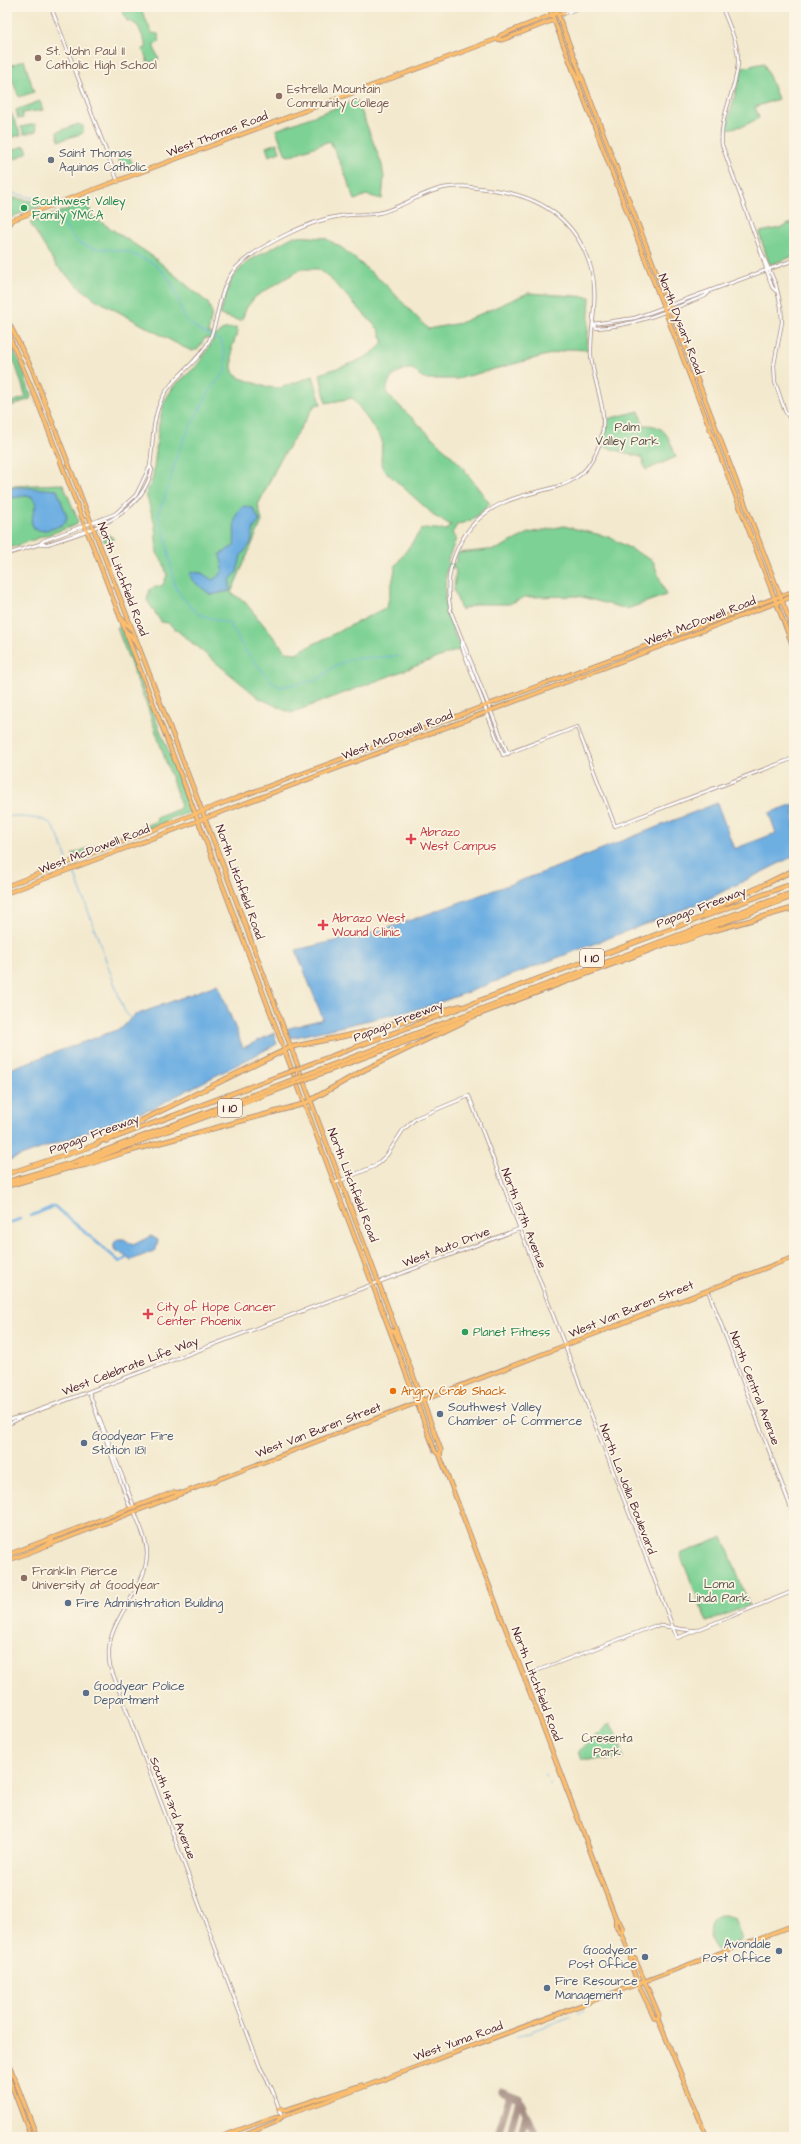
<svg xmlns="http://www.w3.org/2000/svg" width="801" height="2144" font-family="'Architects Daughter',sans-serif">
  <rect width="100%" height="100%" fill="#fcf5e5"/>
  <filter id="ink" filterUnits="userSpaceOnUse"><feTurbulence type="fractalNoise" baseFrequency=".025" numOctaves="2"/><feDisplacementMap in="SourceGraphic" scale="8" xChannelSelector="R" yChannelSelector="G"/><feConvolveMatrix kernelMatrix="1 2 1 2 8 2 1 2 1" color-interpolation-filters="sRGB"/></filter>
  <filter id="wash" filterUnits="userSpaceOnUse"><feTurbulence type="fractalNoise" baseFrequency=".012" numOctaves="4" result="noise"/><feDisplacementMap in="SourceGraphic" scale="16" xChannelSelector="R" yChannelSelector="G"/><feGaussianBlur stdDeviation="0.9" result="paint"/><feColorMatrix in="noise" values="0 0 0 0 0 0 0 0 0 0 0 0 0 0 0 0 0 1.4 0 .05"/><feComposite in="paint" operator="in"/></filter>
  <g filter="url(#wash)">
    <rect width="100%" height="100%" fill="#f3e9ce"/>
    <!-- green -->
    <g fill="#7dd194" stroke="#647860">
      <path d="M121,7H140L152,33L158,34L160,42L153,45L159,59L148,63L143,49L147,47L138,26L130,21H127Z"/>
      <path d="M24,60L34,92L19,97L7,67Z"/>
      <path d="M764,63L778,99L755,107L759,118L743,126L726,129L742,68Z"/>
      <path d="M357,100L382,165L384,178L382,199L366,195L355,200L343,169L330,141L289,156L286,155L276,130Z"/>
      <path d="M40,101L43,110L22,113L23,118L18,119L16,110Z"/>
      <path d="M11,113L21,135L9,138L7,115Z"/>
      <path d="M35,124L37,131L24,134L21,127Z"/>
      <path d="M78,124L83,126V133L59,141L57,132Z"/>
      <path d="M277,143L280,152L269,156L266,147Z"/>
      <path d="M25,146L28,152L15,159L12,150Z"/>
      <path d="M123,155L130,158L133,165L125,167L121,166L118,158Z"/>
      <path d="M7,197L45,203L46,205L16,215L7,221Z"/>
      <path d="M87,202L92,216L152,256L208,303L212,313L208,333L217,335L224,329L236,328L238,331L232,347V368L234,374L240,378L266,387L280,388L313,376L321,404L315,405L279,462L258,505L262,521L231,593L244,601L286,652L296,653L387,607L396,565L421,530L424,528L447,530L451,525L436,517L384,470L381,465L382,440L353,398L326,403L320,374C338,367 375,359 383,341L379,330L327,275L318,269H301L255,297L247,307L241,321L220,315L226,292L233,277L247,262L294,236L325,238L342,248L385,284L428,329L460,323L528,293L590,297L587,350L570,349L457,379H424L412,369C398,368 385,380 387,394L460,464L490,504L472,520L457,525L452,533L456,539L447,562L455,564L458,553L497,549L529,533L564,526L609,537L653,561L666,595L627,609L578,596L525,597L509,604H477L461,610L454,590L456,569L447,567C442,604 446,616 461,649L291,713L259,698L168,623L161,622L147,600L150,589L163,585L167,575L163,562L157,553L155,525L146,494L153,477L159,424L164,402L174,386L198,365L213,340L205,338L198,349L192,351L181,346L95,299L78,286L56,265L30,223Z"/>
      <path d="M794,222V256L772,264L769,263L761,239L760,232L780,228Z"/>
      <path d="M7,337L21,365L31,396L30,399L11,406L7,400V391L12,402L26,397L16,366L7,347Z"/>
      <path d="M639,411L643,425C667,424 669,439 676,457L646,470L641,457L601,446L607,419Z"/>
      <path d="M63,484L78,520L76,525L7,549V486Z"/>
      <path d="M106,527L102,532L103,535L105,536L107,534L113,538L112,543L107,546L100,532L102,528Z"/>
      <path d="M121,626L140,680L174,765L189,810L188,813L172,818L167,822L112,841L103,847L74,858L73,854L157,821L156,818L179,809L181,806L147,706L117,628Z"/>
      <path d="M723,1537L749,1605L707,1622L680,1554Z"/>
      <path d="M610,1723L620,1740L623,1759H582L579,1751Z"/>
      <path d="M720,1915H726L734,1919L742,1940L717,1950C708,1940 705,1920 720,1915Z"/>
    </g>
    <!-- water -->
    <g fill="#6eafe2" stroke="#5c6786">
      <path d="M19,487L57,490L67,517L65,523C57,528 42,533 34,529L31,521L36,504L32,497L25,496L12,498L7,494L10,488Z"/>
      <path d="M244,506L253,508L260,521L254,528L251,543L241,556L237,572L230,580V591L211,595L192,580L190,574L192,572L202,573L212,580C228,571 222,568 220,554L234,546C236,534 230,514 244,506Z"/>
      <path d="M717,803L734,849L776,833L769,813L794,804V856L700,903L463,994L426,1007L291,1038L286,1029L323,1019L296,950L386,929L547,871Z"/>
      <path d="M218,984L243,1048L274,1033L277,1044L153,1108L7,1161V1070L122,1028L133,1016Z"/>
      <path d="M151,1236L158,1240L156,1250L131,1260L114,1249V1243L118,1239H124L133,1245Z"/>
    </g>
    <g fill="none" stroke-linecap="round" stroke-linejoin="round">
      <!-- stream -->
      <g stroke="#6eafe2" stroke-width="1">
        <path d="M7,192L51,202"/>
        <path d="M55,211L67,230L79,243L92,248L125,251L151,262L162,271L172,283L185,319L199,330L221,341L225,355L226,370L212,388L191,425L177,455L168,489L158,514L165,535L175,586L181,596L198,614L230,624L246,652L273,683L281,687L317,680L335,666L351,659L397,656"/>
        <path d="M7,816C53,820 50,814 67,859"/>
        <path d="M74,872L124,1010L131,1020"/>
        <path d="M544,1774L546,1777"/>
        <path d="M550,1783V1785"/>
        <path d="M578,2013L584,2011"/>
        <path d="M516,2037L572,2016"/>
      </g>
      <!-- canal -->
      <g stroke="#6eafe2" stroke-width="2.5">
        <path d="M54,1206L120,1262L126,1258"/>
        <path d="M31,1216L52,1207"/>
        <path d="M7,1224L20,1219"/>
      </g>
      <!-- taxiway -->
      <g stroke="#9e847c" stroke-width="7">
        <path d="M501,2091L519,2098L536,2137"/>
        <path d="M497,2137L509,2098L508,2094"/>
        <path d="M509,2137L519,2099"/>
        <path d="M520,2137L526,2114"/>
      </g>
    </g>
  </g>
  <g filter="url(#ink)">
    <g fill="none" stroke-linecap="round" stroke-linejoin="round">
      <!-- minor casing -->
      <g stroke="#9e847c" stroke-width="4">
        <g id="minor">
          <path d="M51,7L118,182"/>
          <path d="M722,7C728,24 739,44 738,63C736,91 719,117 722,145L760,249L776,285L781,307L782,322L774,365L775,382L785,411L794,425"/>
          <path d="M563,14L581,7"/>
          <path d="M760,249L772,287L776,291"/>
          <path d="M593,324L635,318L794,260"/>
          <path d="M594,325L596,328C635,326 669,310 705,296L709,292"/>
          <path d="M40,544H48C89,530 140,518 152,470L150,466C153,446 152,422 160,403C170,377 197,365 209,341C221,315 217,284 241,263C265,243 310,220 341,216C354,214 366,215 379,213C401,208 420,193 443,188C457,185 471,187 486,189C535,194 574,215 590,265C600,295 590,325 591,355C593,383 609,410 601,439C585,495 546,484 505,502C462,520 441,568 451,612L508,754"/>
          <path d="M7,554L40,544L43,541L115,514L136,495L150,466"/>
          <path d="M462,641V647L503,755L577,727L615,826L794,758"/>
          <path d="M335,1183L375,1166L387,1155L403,1130L416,1118L469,1096L677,1638L794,1591"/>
          <path d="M708,1290L794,1516"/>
          <path d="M89,1392L129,1505L133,1508"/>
          <path d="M99,1417L133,1504V1507"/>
          <path d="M7,1420L23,1416L72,1398L519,1229"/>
          <path d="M7,1425L22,1417"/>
          <path d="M135,1513C140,1526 147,1540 147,1554C146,1596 101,1620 110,1666L260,2067L272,2089L282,2116"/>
          <path d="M523,1676L654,1626C667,1624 680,1631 694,1630"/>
        </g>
      </g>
      <!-- major casing -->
      <g stroke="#9e847c" stroke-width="5">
        <g id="major">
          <path d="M549,7L794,649"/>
          <path d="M555,7L794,632"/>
          <path d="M497,39L502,40L554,20"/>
          <path d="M572,66L579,79L583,80"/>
          <path d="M7,222L497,39L501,35L557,13L563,14"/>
          <path d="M7,228L12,221"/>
          <path d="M7,319L32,369L221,860L441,1450L440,1456"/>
          <path d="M7,331L38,403L209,849L435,1451L440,1456L616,1919C614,1925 617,1930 622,1934"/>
          <path d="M120,617L131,629"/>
          <path d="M126,632L130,634L138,648"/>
          <path d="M7,886L226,802L794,591"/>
          <path d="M7,893L794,596"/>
          <path d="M391,1330L395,1332L399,1342L402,1344"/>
          <path d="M41,1548L52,1541L53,1538"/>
          <path d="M7,1555L174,1492L181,1493"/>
          <path d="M7,1561L794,1257"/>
          <path d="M616,1919L619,1921L623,1929L622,1934L631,1957L635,1959L659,2015L658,2019L707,2137"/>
          <path d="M631,1957C628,1968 649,2005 654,2017L658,2019"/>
          <path d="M7,2059L37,2137"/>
          <path d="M7,2073L31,2137"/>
          <path d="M279,2108L285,2110L362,2085"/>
          <path d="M220,2137L274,2117L283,2116L321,2103L794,1925"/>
          <path d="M230,2137L237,2133L238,2130"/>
          <path d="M240,2137L276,2122L283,2116"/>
        </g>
      </g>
      <!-- highway casing -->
      <g stroke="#9e847c" stroke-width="5.5">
        <g id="highway">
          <path d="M704,914L794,870"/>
          <path d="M669,944H675L705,933L794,908"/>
          <path d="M305,1066L794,883"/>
          <path d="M308,1074L794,892"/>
          <path d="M309,1078L794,896"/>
          <path d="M106,1141L284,1074"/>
          <path d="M96,1144L112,1135L291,1047L360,1033L460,1006"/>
          <path d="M79,1164L288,1086"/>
          <path d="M70,1168L86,1165L126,1152L304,1104L364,1070L463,1022"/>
          <path d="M7,1174L98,1144"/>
          <path d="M7,1182L72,1163L287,1082"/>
          <path d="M7,1186L72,1167"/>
        </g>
      </g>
      <!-- minor -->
      <use href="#minor" stroke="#fff" stroke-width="2.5"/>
      <!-- major -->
      <use href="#major" stroke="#fbbe6e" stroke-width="3.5"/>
      <!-- highway -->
      <use href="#highway" stroke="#fbbe6e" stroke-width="4"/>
      <!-- highway-bridge casing -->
      <g stroke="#9e847c" stroke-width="5.5" stroke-linecap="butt">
        <g id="highway-bridge">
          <path d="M284,1074L305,1066"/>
          <path d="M287,1082L308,1074"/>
          <path d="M288,1086L309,1078"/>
        </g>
      </g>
      <!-- highway-bridge -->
      <use href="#highway-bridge" stroke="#fbbe6e" stroke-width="4"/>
    </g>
  </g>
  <!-- markers -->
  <g fill="#8d6e63" stroke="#fcf5e5" stroke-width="1.5">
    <circle cx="38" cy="58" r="4"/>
    <circle cx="279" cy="96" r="4"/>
    <circle cx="24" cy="1578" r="4"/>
  </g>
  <circle fill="#6b7280" stroke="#fcf5e5" stroke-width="1.5" cx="51" cy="160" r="4"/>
  <g fill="#2e9e5b" stroke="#fcf5e5" stroke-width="1.5">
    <circle cx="24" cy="208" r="4"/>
    <circle cx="465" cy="1332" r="4"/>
  </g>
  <g fill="#e0444e" stroke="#fcf5e5" stroke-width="1.5">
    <path d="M409 833h4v4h4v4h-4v4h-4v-4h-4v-4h4z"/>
    <path d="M321 919h4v4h4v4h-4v4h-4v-4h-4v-4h4z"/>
    <path d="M146 1308h4v4h4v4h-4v4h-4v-4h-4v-4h4z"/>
  </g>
  <circle fill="#e8710a" stroke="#fcf5e5" stroke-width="1.5" cx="393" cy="1391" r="4"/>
  <g fill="#5c6f8a" stroke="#fcf5e5" stroke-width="1.5">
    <circle cx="440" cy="1414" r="4"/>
    <circle cx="84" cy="1443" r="4"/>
    <circle cx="68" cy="1603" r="4"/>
    <circle cx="86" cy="1693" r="4"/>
    <circle cx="779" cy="1951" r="4"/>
    <circle cx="645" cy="1957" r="4"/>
    <circle cx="547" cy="1988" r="4"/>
  </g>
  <g text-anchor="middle" stroke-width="3.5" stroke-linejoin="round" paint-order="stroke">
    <!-- shield labels -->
    <g fill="#fcf5e5" stroke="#7f5f63" stroke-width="1">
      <rect x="580" y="949" width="24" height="18" rx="3"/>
      <rect x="218" y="1099" width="24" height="18" rx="3"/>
    </g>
    <g font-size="11" font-weight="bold" fill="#4a1f2b">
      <text x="592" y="962">I 10</text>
      <text x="230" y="1112">I 10</text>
    </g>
    <!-- education labels -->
    <g font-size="12" fill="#785e54" stroke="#fcf5e5" text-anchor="start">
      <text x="46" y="55">St. John Paul II<tspan x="46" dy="14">Catholic High School</tspan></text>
      <text x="287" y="93">Estrella Mountain<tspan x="287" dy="14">Community College</tspan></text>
      <text x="32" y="1575">Franklin Pierce<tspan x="32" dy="14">University at Goodyear</tspan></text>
    </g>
    <!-- street labels -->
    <g font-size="12" fill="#4a1f2b" stroke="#fcf5e5">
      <text transform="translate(217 134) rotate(-21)" y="4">West Thomas Road</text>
      <text transform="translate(681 324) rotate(69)" y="4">North Dysart Road</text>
      <text transform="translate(123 579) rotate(69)" y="4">North Litchfield Road</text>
      <text transform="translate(700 621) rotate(-21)" y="4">West McDowell Road</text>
      <text transform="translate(397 735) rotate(-21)" y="4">West McDowell Road</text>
      <text transform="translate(94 849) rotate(-21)" y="4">West McDowell Road</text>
      <text transform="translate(240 882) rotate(70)" y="4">North Litchfield Road</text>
      <text transform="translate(701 907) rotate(-21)" y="4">Papago Freeway</text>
      <text transform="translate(398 1021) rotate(-21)" y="4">Papago Freeway</text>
      <text transform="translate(94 1134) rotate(-20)" y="4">Papago Freeway</text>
      <text transform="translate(353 1185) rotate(69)" y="4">North Litchfield Road</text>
      <text transform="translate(524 1218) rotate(69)" y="4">North 137th Avenue</text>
      <text transform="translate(446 1247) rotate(-21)" y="4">West Auto Drive</text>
      <text transform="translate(631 1309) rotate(-22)" y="4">West Van Buren Street</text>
      <text transform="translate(130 1366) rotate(-21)" y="4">West Celebrate Life Way</text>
      <text transform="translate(755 1388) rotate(69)" y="4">North Central Avenue</text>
      <text transform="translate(318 1430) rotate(-21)" y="4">West Van Buren Street</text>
      <text transform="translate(628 1489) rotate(69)" y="4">North La Jolla Boulevard</text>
      <text transform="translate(537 1684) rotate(69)" y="4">North Litchfield Road</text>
      <text transform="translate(173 1808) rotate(69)" y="4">South 143rd Avenue</text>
      <text transform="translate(458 2041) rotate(-20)" y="4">West Yuma Road</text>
    </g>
    <!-- worship labels -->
    <g font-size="12" fill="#5b616d" stroke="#fcf5e5" text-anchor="start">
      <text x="59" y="157">Saint Thomas<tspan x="59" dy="14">Aquinas Catholic</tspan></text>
    </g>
    <!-- leisure labels -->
    <g font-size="12" fill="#27864d" stroke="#fcf5e5" text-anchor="start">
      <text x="32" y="205">Southwest Valley<tspan x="32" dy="14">Family YMCA</tspan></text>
      <text x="473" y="1336">Planet Fitness</text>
    </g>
    <!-- park labels -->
    <g font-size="12" fill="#59544a" stroke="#fcf5e5">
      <text x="627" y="431">Palm<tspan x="627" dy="14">Valley Park</tspan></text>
      <text x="719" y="1588">Loma<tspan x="719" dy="14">Linda Park</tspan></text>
      <text x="607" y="1742">Cresenta<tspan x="607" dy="14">Park</tspan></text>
    </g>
    <!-- health labels -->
    <g font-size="12" fill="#be3a42" stroke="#fcf5e5" text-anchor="start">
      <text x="420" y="836">Abrazo<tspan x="420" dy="14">West Campus</tspan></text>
      <text x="332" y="922">Abrazo West<tspan x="332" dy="14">Wound Clinic</tspan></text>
      <text x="157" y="1311">City of Hope Cancer<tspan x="157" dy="14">Center Phoenix</tspan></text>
    </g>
    <!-- food labels -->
    <g font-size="12" fill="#c56008" stroke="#fcf5e5" text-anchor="start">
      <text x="401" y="1395">Angry Crab Shack</text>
    </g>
    <!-- service labels -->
    <g font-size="12" fill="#4e5e75" stroke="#fcf5e5" text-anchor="start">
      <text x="448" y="1411">Southwest Valley<tspan x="448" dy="14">Chamber of Commerce</tspan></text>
      <text x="92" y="1440">Goodyear Fire<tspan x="92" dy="14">Station 181</tspan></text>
      <text x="76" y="1607">Fire Administration Building</text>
      <text x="94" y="1690">Goodyear Police<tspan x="94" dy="14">Department</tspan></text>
      <text x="771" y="1948" text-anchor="end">Avondale<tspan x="771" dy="14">Post Office</tspan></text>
      <text x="637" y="1954" text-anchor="end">Goodyear<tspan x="637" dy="14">Post Office</tspan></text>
      <text x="555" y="1985">Fire Resource<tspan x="555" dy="14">Management</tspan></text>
    </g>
  </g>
  <!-- margin -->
  <rect width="801" height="2144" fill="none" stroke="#fcf5e5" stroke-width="24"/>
</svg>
